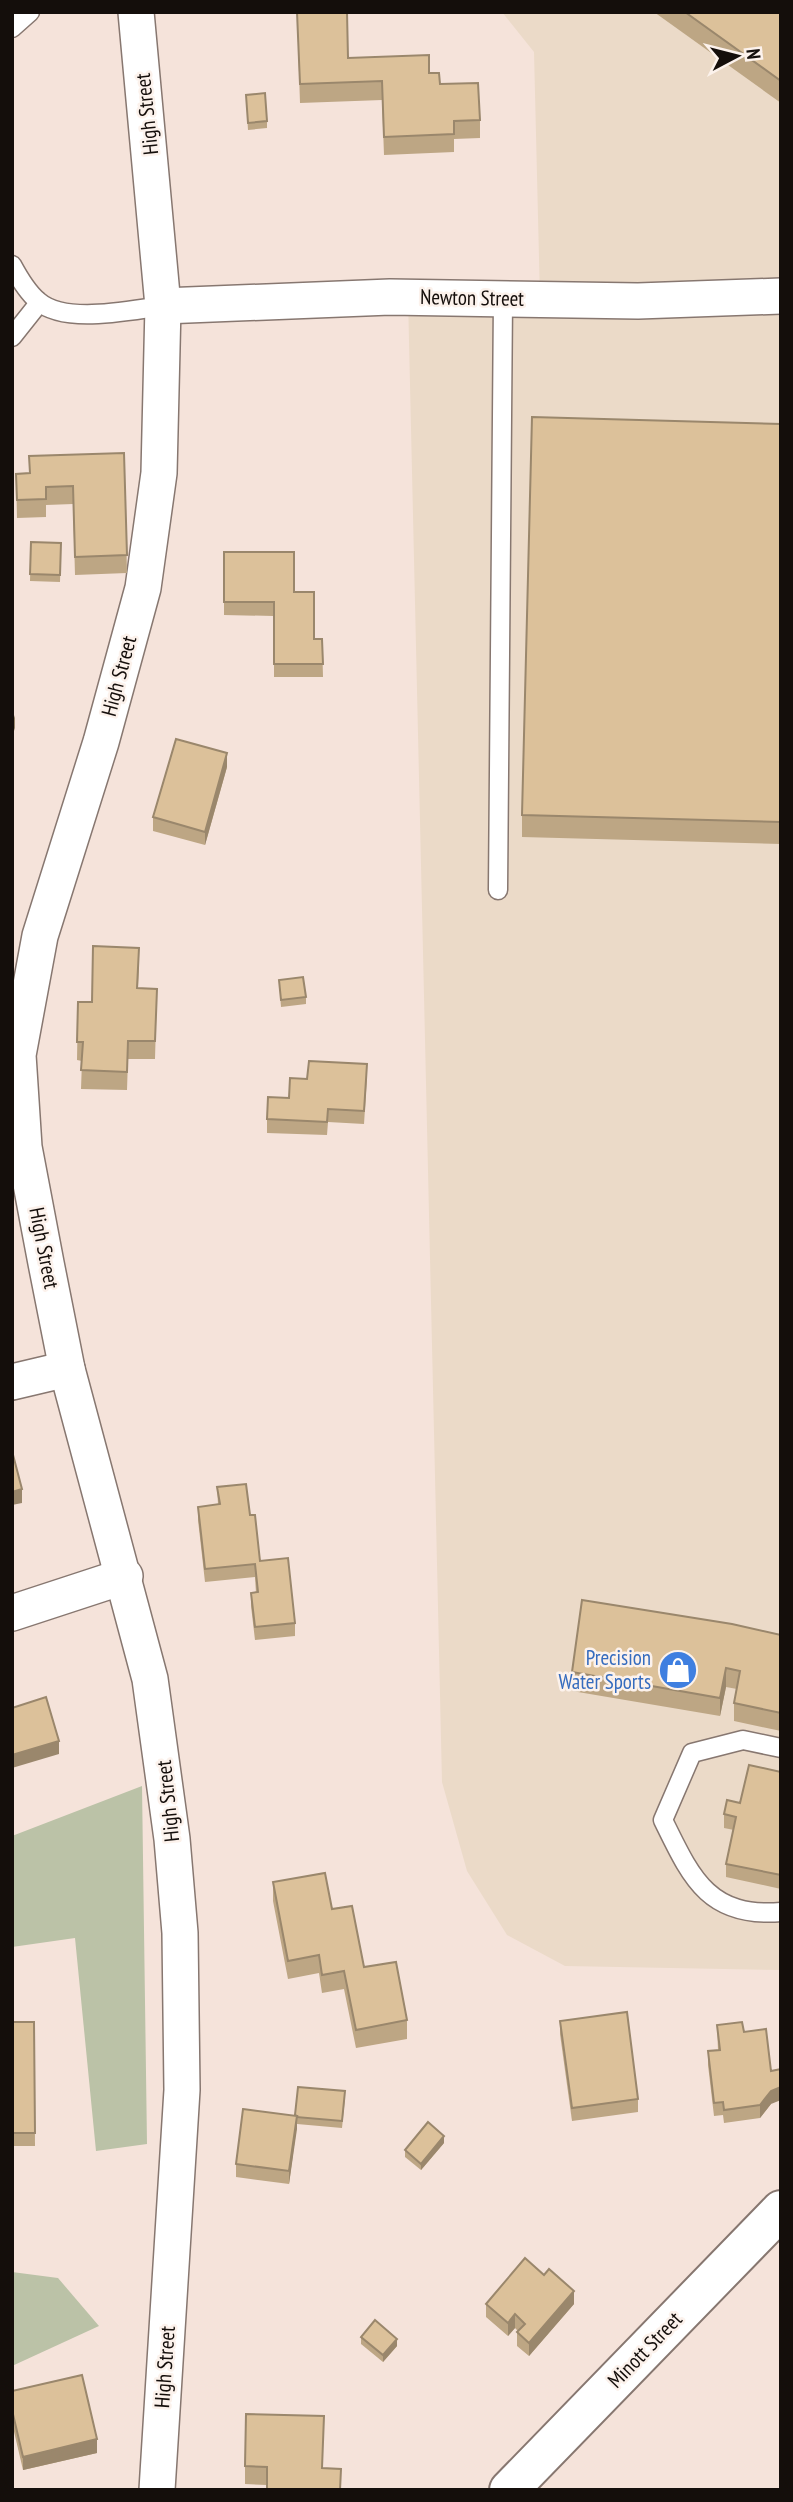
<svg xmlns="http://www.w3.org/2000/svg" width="793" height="2502" font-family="'PT Sans Narrow',sans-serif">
  <rect width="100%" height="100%" fill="#f5e3da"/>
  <!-- industrial -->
  <path fill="#ebdac8" d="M502,12H781V1970L565,1966L507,1935L467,1871L442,1782L408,297L540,299L534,52Z"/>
  <!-- green -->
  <g fill="#bbc2a7">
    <path d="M142,1786L147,2144L96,2151L75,1938L12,1947V1836Z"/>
    <path d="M12,2272L58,2278L99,2326L12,2366Z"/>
  </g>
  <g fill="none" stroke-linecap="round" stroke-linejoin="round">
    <!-- lane casing -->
    <g stroke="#877770" stroke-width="21">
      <g id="lane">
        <path d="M12,28L30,12"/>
        <path d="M12,265C19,278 27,292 38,301C65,325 130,310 163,306"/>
        <path d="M12,337L39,303"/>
        <path d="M498,890L503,299"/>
        <path d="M781,1748L743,1740L692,1753L663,1820C691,1877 708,1918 781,1912"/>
      </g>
    </g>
    <!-- street casing -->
    <g stroke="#877770" stroke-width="38">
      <g id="street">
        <path d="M136,12L163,306L159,473L143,588L101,742L40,936L18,1055L24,1147L46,1263L67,1369L150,1679L172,1839L180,1933L182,2090L157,2490"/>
        <path d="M163,306L390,297L638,301L781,296"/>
        <path d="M12,1382L67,1369"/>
        <path d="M12,1613L125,1576"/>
      </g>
    </g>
    <!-- secondary casing -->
    <g stroke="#877770" stroke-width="42">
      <path id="secondary" d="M509,2490L781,2210"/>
    </g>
    <!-- lane -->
    <use href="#lane" stroke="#fff" stroke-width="18"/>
    <!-- street -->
    <use href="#street" stroke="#fff" stroke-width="35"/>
    <!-- secondary -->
    <use href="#secondary" stroke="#fff" stroke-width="38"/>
  </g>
  <!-- wall -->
  <g fill="#bda684">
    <path d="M297,12L348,58L429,73L480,120V138L454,139V152L384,155L382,100L300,103Z"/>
    <path d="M654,12H781V103Z"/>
    <path d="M246,95L267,121V128L248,130Z"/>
    <path d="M781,424V844L522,837V815Z"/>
    <path d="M124,453L127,573L75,575L73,504L46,505V517L17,518L16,474L29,473V456Z"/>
    <path d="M31,542L61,543L60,582L30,581Z"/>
    <path d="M224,552L294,592L314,639H322L323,677H274V616L224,615Z"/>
    <path d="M227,767L205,845L153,831V817Z"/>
    <path d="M139,966L138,988L157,989L155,1059H128L127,1090L81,1089L82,1061L77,1060L78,1002H92Z"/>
    <path d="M279,980L306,997V1004L281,1007Z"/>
    <path d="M367,1077L364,1124L328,1122L327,1135L267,1133V1119L307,1079Z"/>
    <path d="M217,1487L250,1515L260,1561L295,1623V1636L255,1640L251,1606V1593H256L255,1577L205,1582L198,1520V1507L218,1504Z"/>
    <path d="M781,1635V1731L734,1721V1703L737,1689L726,1687L720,1716L572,1691V1672Z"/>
    <path d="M781,1772V1889L726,1877V1864L734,1830L724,1828V1814Z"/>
    <path d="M273,1882L332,1909L364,1967L407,2020V2039L356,2048L344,1989L322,1993L319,1973L288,1979L273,1901Z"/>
    <path d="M560,2021L638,2099V2112L572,2121L560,2034Z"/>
    <path d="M12,2022H34L35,2146H12Z"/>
    <path d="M717,2025L744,2032L771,2104L760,2118L724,2123L723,2115L714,2116L708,2065V2051L718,2050Z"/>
    <path d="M345,2098L342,2128L297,2124L289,2184L236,2177V2164L295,2115Z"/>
    <path d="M444,2143L421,2170L405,2157V2150Z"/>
    <path d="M486,2304H574L529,2356L517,2346V2332L518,2331L515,2328L508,2336L486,2317Z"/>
    <path d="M361,2337L397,2346L383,2362L361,2344Z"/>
    <path d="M12,2391L97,2453L23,2470L12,2423Z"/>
    <path d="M324,2434L267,2485L245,2484V2466Z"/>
  </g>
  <!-- shaded-wall -->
  <g fill="#9a876c">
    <path d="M15,715V728L12,737V724Z"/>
    <path d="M227,753V767L205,845V832Z"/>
    <path d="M22,1489V1503L12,1505V1492Z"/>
    <path d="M726,1668V1687L720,1716V1698Z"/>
    <path d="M59,1741V1754L12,1768V1755Z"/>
    <path d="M781,2087V2100L771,2104L760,2118V2105L771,2091Z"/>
    <path d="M297,2116V2129L289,2184V2171Z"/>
    <path d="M444,2136V2143L421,2170V2164Z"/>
    <path d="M574,2291V2304L529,2356V2343Z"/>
    <path d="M515,2314V2328L508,2336V2323Z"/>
    <path d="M397,2339V2346L383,2362V2355Z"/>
    <path d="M97,2439V2453L23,2470V2457Z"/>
  </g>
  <!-- building -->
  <g fill="#dcc19a" stroke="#9a876c" stroke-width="2">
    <path d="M297,12H347L348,58L429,55V73H439L440,84L478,83L480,120L454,121V134L384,137L382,81L300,84Z"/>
    <path d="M685,12H781V81Z"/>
    <path d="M265,93L267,121L248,123L246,95Z"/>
    <path d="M532,417L781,424V822L522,815Z"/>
    <path d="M124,453L127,555L75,557L73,486L46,487V499L17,500L16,474L30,473L29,456Z"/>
    <path d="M31,542L61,543L60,575L30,574Z"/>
    <path d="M224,552H294V592H314V639H322L323,664H274V602H224Z"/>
    <path d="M176,739L227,753L205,832L153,817Z"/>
    <path d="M93,946L139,948L137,988L157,989L155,1041H128L127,1072L81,1070L83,1042H77L78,1002H92Z"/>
    <path d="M303,977L306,997L281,1000L279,980Z"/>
    <path d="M309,1061L367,1064L364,1111L328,1109L327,1122L267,1119L268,1097L289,1098L290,1078L307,1079Z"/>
    <path d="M12,1451L22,1489L12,1492Z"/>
    <path d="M246,1484L250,1515H255L260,1561L288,1558L295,1623L255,1627L251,1593L258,1592L255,1564L205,1569L198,1507L220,1504L217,1487Z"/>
    <path d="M582,1600L732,1624L781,1635V1713L734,1703L740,1671L726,1668L720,1698L572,1672Z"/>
    <path d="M46,1697L59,1741L12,1755V1708Z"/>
    <path d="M749,1765L781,1772V1875L726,1864L736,1817L724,1814L727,1800L740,1803Z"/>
    <path d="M325,1873L332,1909L352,1906L364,1967L396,1962L407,2020L356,2030L344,1971L322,1975L319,1955L288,1961L273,1882Z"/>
    <path d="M627,2012L638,2099L572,2108L560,2021Z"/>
    <path d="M12,2022H34L35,2133H12Z"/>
    <path d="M742,2022L744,2032L766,2029L771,2071L781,2069V2087L771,2091L760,2105L724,2110L723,2102L714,2103L708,2051L720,2050L717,2025Z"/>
    <path d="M298,2087L345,2091L342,2121L296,2117L297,2116L295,2115Z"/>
    <path d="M243,2109L297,2116L289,2171L236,2164Z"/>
    <path d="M428,2122L444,2136L421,2164L405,2150Z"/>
    <path d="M525,2258L544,2275L549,2269L574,2291L529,2343L517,2332L525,2324L515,2314L508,2323L486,2304Z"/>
    <path d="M375,2320L397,2339L383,2355L361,2337Z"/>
    <path d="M82,2375L97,2439L23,2457L12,2410V2391Z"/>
    <path d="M246,2414L324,2416L322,2468L341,2469L340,2490H267V2467L245,2466Z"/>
  </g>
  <!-- icons -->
  <defs>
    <g id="shop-disc" transform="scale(2.0125)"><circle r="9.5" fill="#3f7fe0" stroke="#fcf2ec"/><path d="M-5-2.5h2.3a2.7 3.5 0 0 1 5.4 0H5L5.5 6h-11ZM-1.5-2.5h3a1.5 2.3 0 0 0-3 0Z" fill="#fff"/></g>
  </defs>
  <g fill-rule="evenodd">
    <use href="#shop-disc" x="678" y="1670"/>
  </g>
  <g text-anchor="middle" stroke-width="5" stroke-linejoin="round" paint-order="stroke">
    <!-- street labels -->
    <g font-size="21" fill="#140e0b" stroke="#fcf2ec">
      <text transform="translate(147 114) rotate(-96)" y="7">High Street</text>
      <text transform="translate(472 298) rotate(1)" y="7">Newton Street</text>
      <text transform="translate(119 676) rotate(-75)" y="7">High Street</text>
      <text transform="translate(44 1248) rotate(79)" y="7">High Street</text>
      <text transform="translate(168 1801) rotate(-96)" y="7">High Street</text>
      <text transform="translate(645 2350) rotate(-46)" y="7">Minott Street</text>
      <text transform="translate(165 2367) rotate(-86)" y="7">High Street</text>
    </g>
    <!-- shop labels -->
    <g font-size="21" fill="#366cbe" stroke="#fcf2ec" text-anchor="end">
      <text x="651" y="1665">Precision<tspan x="651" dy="24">Water Sports</tspan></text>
    </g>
  </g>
  <!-- border -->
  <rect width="793" height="2502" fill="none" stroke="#140e0b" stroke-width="28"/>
  <!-- north arrow -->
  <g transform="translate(737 56) rotate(83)" stroke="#fcf2ec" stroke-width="5" paint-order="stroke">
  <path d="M0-5L12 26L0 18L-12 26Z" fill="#140e0b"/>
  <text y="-10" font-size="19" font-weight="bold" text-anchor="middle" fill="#140e0b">N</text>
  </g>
</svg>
